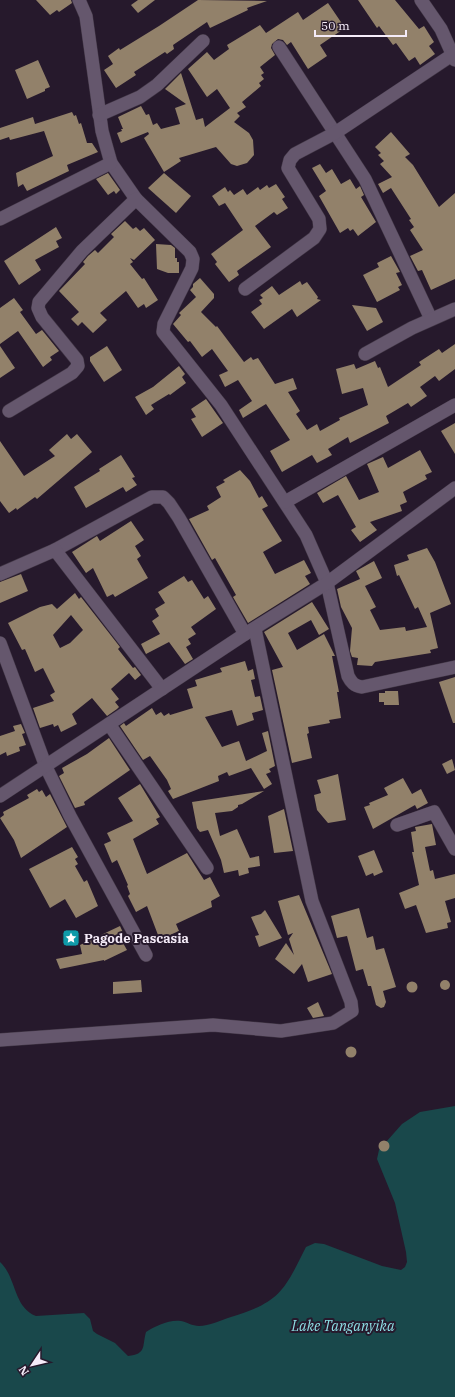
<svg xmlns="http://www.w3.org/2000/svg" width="455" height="1397" font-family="'IBM Plex Serif',serif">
  <rect width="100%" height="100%" fill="#26192c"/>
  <!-- water -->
  <path fill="#19484b" d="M455,1106V1397H0V1262C17,1278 13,1307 36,1316L84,1313L90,1319L93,1331L97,1334L115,1343L128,1356C147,1354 142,1346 146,1332C155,1326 170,1319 181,1321C187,1322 192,1326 199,1326C209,1326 221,1320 231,1317C280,1302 284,1291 306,1247L315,1243L324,1244L382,1266L401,1270L405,1267L407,1262L406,1252L395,1203L377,1159L379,1150L402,1124L420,1112Z"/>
  <!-- building -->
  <g fill="#92816a" fill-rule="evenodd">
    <path d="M36,0H71L72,3L59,12L57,10L50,15Z"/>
    <path d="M138,0H155L138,13L131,5Z"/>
    <path d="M198,0L267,1L247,8L248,10L210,28L207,22L173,45L174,49L167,54L165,52L134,72L136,75L116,88L104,70L113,64L108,56L119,48L120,50L159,26Z"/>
    <path d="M358,0H395L419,29L424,26L434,42L429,46L435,54L420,65L415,57L409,61L396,43L393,45L379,26L377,28Z"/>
    <path d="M328,3L345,28L320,45L327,56L308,69L291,42L287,45L283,40L278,39L272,44L271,48L275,55L260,67L264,73L261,75L264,79L259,83L261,86L242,102L246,107L237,113L240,116L234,122L249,133L253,140L254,155L247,163L237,166L231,164L216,147L179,158L181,161L164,172L144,138L149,134L148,132L121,143L117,133L122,131L121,129H123L118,117L141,106L146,115L149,114L153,125L157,123L161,129L180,124L175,108L186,104L165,89L181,73L196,120L203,118L205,127L230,108L217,89L207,97L188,69L207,52L214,60L229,49L227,45L260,25L266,33L298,12L303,20Z"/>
    <path d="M38,60L50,87L45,89V91L27,99L15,70Z"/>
    <path d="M72,112L74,116L76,115L79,124L81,123L87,143H92L98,152L67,165L69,171L27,191L23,184L18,187L16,173L53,156L44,131L10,140L9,137L0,140V128L33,117L35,124Z"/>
    <path d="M391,132L410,154L405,157L413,165L439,207L455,193V279L431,290L422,270L418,271L410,256L423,250L410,230L414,227L409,220L411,219L391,188L383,193L378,184L392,177L380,164L384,161L378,155L381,153L375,147Z"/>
    <path d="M320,164L326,173L332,169L341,184L350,179L356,189L360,186L364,195L361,197L376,222L358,236L353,229L350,231L348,228L340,233L319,196L326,191L312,168Z"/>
    <path d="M108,173L120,190L116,194L114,191L108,195L96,179Z"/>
    <path d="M164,173L191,196L176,213L148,188Z"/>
    <path d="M276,184L285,197L282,199L288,208L277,215L274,212L255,226L271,247L237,271L239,275L229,282L215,264L217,262L211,254L243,230L225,203L219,206L212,196L225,187L228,192L230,190L234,195L243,189L247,195L258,187L260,190L267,185L269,188Z"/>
    <path d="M125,221L133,229L136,227L140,231L144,228L155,240L134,260L130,258L133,262L130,264L142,279L144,278L158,300L146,308L144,304L138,308L126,291L100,313L107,320L93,333L82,322L78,326L71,319L79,312L59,291L85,264L83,262L88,256L95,250L98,253L114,237L111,234Z"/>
    <path d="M56,227L62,238L56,241L59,247L35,260L41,270L19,285L4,261Z"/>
    <path d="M156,244L171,245L175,248V258H177V262H179V273H168L157,269Z"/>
    <path d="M391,256L400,272L396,273L402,285L398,287L400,290L377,302L363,275L379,267L377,263Z"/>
    <path d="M200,278L214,294V298L201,312L216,327L217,326L244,362L251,357L253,360L258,358L275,384L293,378L297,389L288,392L300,411L296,414L307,430L317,424L320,431L340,420L339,418L368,405L363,388L342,394L336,369L354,364L356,369L375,361L378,368L380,367L388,387L421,365L419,362L439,349L442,353L455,344V369L439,381L435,376L420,387L427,396L411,407L408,403L386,416L389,423L350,443L348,437L328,449L332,455L317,463L312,455L282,472L270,451L290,440L266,404L243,418L239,410L252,401L238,380L225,387L219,375L228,371L212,349L202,357L190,341L188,342L173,324L181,315L179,313L196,297L190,290L193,287V284Z"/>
    <path d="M300,281L302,285L307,282L318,297L317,299L321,300L297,317L292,309L264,329L251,312L262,304L259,300L263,298L260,295L272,286L279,295Z"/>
    <path d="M14,298L23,310L20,312L36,334L42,330L59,351L50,357L52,360L43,367L18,331L0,344V308Z"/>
    <path d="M352,305L376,308L383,322L367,331Z"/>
    <path d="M0,346L15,368L0,378Z"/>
    <path d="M107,346L122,370L104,382L90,361V357Z"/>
    <path d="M179,366L185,374L182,377L186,383L170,395L169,394L151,405L154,409L146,415L135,397L153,387Z"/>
    <path d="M206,399L223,423L202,437L191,419L196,417L191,409Z"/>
    <path d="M455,423V454L441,431Z"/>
    <path d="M67,434L71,439L77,434L92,452L37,499L35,497L17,510L16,508L9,513L0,501V441L24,476L55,456L49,450Z"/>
    <path d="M420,450L432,472L425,475L427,479L403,492L407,502L400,505L402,511L370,522L377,530L360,542L351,530L356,527L338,495L323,503L317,493L346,476L359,500L379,492L367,464L383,457L388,468Z"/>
    <path d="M121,455L135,477L132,478L137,485L126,492L123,487L86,508L74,487L100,471L99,469Z"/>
    <path d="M240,470L250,481L259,498L262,496L268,506L262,509L282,541L263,552L275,574L304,560L311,573L305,576L310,584L248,623L233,597L236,595L215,558L212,560L189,519L209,510L207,506L221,497L216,487L225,482L223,480Z"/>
    <path d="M131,521L144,540L135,546L141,556L137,559L148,578L115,597L113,594L107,597L93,568L86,573L72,552L97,536L100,541Z"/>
    <path d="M427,548L435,562L451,604L430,613L438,648L430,650L431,653L375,662L372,666L357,665L358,658L352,657L350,651L352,628L341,607L337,589L360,579L356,571L374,561L382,578L365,586L376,607L370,610L380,630L405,627L406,631L427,627L418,607L415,609L399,575L397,576L394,565L409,560L407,555Z"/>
    <path d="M21,574L28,591L0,603V582Z"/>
    <path d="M184,576L188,582L192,580L204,599L208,596L216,609L191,627L196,634L188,639L191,644L186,647L193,659L185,664L169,642L146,654L141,644L160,634L152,621L159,616L155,609L165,603L158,592Z"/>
    <path d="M75,593L79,599L81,597L120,647L118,649L133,668L135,667L141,675L135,680L129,673L111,689L119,699L115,702L119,707L117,709L107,716L92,698L72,714L77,724L61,732L58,725L54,727L53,724L40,728L33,708L54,701L50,695L55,692L43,668L35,672L25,649L22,650L8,623L40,607L52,604L57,609ZM71,615L83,630L70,643L60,648L53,635Z"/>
    <path d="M312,602L329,629L319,635L311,620L288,633L297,650L324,634L335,656H332L339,692H337L341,718L329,720L330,723L308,727L309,733L307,734L312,758L292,763L272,670L283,667L264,632Z"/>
    <path d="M245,661L248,671L253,669L255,679L251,680L255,697L260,696L263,710L252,713L254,720L237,726L232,710L205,717L222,747L239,741L246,761L267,751L262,733L268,731L275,766L269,769L271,772L266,774L272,784L264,789L251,768L229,776L227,772L218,776L219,781L173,799L168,791L171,789L167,780L150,756L143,760L120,726L124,723L126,726L152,708L156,715L161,712L164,716L169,713L170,715L193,708L187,689L197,686L195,680L222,672L220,668Z"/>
    <path d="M455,677V723H453L439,682Z"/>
    <path d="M385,691H398L399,705H384V702H379V693H385Z"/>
    <path d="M21,724L25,733L22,734L26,745L19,747L20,751L7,756L6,752L0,755V736L15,731L13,726Z"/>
    <path d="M109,738L130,770L84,802L85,805L75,808L59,776L64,773L62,768L87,754Z"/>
    <path d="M452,759L455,770L447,774L442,764Z"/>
    <path d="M338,774L346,820L328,823L317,810L314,795L321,793L317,780Z"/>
    <path d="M403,778L412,794L421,789L428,803L417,809L415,805L373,829L364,807L370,805L369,803L388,795L384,788Z"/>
    <path d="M140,784L160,817L156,819L159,824L133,839L147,874L187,853L204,880L210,877L220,896L211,901L212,907L176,924L179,931L163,938L162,934L158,935L147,906L136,912L128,896L130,894L127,886L128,885L117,860L112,863L104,844L111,841L107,833L133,821L118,798Z"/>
    <path d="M37,789L39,792L42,790L46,797L50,794L67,827L21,858L14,840L0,818L4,815L3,812L29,798L27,795Z"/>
    <path d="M264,791L242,804L238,805V807L232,811L215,813L220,836L237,829L250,858L259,856L260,866L248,868L249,873L239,876L238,870L224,873L221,860L208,830L200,832L197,828L192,802Z"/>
    <path d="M284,809L293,851L274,853L268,816Z"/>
    <path d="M432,824L436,845L425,847L430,871L433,870L435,879L455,874V898L445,901L451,922L447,923L448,928L426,933L416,905L405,909L399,893L419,885L412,852H414L411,832L416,831L415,827Z"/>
    <path d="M72,847L78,857L75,859L78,864L75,866L84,882L87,880L98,906L76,918L65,899L50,908L29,869Z"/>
    <path d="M374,850L383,872L374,876L373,873L366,876L358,856Z"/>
    <path d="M299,895L332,974L308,982L302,964L294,974L275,959L286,943L294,955L289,939L293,933L288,935L278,901Z"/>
    <path d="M359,908L367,938L373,936L376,950L384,948L396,987L383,991L386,1002L384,1007L381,1008L376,1005L371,986H368L363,969L356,971L347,936L337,938L331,916Z"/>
    <path d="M265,910L282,938L259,947L255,936L259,935L251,917L261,914Z"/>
    <path d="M120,926L127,941L123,943L127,950L104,961V960L60,969L56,959L82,954L80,945Z"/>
    <path d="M141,980L142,992L113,994V982Z"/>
    <circle cx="445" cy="985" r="5"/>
    <circle cx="412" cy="987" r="5.5"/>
    <path d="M318,1002L324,1016L313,1018L307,1008Z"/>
    <circle cx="351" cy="1052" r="5.5"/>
    <circle cx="384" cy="1146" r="5.5"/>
  </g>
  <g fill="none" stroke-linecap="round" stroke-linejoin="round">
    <!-- street casing -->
    <g stroke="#423746" stroke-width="14">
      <g id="street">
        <path d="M79,0L86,16L102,131L111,163L136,199L190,252L193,259L192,268L164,324L163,332L221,405L306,535L327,583L348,676C351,682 354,686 362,687L455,667"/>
        <path d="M421,0L441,29L455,60"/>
        <path d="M279,47L365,179L431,319"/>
        <path d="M99,115L140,97L157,85L203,41"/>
        <path d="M0,219L111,163"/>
        <path d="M245,289L314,238L320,229L319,219L288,168L290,160L295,154L335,133L455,53"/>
        <path d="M365,354L412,328L455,309"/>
        <path d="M9,411L72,373L78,366L77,360L42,317L38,308L39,302L82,251L136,199"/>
        <path d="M285,502L455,405"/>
        <path d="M55,550L152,497H163L169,503L179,518L245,634"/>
        <path d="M0,574L55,550L162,689"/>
        <path d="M0,643L46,767L70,816L146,955"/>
        <path d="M109,724L207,868"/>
        <path d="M0,796L245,634L327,583L455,488"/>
        <path d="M397,825L434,812L455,849"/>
        <path d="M0,1040L213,1025L281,1031L333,1023L352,1011L351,1002L312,901L255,629"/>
      </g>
    </g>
    <!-- street -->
    <use href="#street" stroke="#65576d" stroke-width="13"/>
  </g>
  <!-- icons -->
  <defs>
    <g id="sight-square" transform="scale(0.9)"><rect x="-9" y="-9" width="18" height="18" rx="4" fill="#0f9aa8" stroke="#26192c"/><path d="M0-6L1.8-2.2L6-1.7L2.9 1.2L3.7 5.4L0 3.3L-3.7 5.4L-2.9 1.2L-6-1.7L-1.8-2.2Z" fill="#fff"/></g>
  </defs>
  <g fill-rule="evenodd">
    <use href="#sight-square" x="71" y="938"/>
  </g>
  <g text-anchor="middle" stroke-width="4" stroke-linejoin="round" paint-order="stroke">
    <!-- poi labels -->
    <g font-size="13" font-weight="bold" fill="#f5ecf9" stroke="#26192c" text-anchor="start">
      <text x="84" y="943">Pagode Pascasia</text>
    </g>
    <!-- water labels -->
    <g font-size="14" font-style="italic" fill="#8ddfe5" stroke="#26192c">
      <text x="343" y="1331">Lake Tanganyika</text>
    </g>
  </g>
  <!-- north arrow -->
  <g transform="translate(32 1365) rotate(235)" stroke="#26192c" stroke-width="3" paint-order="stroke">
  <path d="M0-3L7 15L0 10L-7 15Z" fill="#f5ecf9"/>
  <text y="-6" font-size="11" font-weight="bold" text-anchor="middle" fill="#f5ecf9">N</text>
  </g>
  <!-- scale -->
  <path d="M315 30v6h91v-6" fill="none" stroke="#f5ecf9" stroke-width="2"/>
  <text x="321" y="30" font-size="12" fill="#f5ecf9" stroke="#26192c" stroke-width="3" paint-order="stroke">50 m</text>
</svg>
